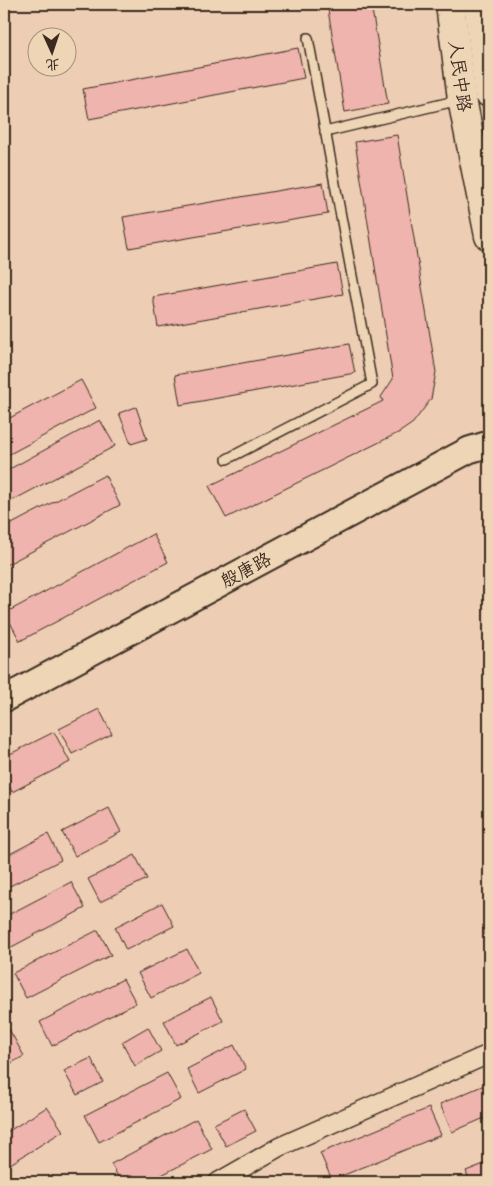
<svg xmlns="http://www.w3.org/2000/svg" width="493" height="1186" font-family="Itim,'LXGW WenKai TC',sans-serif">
  <rect width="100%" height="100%" fill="#edceb4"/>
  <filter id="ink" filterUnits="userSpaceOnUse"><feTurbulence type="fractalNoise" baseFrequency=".02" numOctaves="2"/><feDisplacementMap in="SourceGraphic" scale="10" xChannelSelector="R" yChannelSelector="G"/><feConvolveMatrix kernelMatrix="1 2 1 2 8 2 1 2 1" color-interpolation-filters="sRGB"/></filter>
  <g filter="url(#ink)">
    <!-- building -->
    <g fill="#efb4ad" stroke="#3b2a1e">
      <path d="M371,4L388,104L345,112L328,10Z"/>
      <path d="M298,48L304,78L89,119L83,89Z"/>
      <path d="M397,135L436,372L431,399L413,423L400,432L226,518L209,486L383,401L381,397L393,379L355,142Z"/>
      <path d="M323,183L328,214L129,248L123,217Z"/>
      <path d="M337,264L343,294L158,327L153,297Z"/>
      <path d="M349,344L355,373L180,405L175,375Z"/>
      <path d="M81,380L96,408L4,457V421Z"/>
      <path d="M136,407L147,439L131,444L119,413Z"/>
      <path d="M100,420L115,446L4,505V472Z"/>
      <path d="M105,475L120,505L4,566V528Z"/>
      <path d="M153,534L168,562L20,641L5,613Z"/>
      <path d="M99,709L112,734L72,754L59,729Z"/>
      <path d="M54,732L70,762L12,792L4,775V757Z"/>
      <path d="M109,808L121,832L75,856L62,832Z"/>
      <path d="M48,834L61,860L4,889V857Z"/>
      <path d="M135,855L147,879L100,902L88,879Z"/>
      <path d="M71,882L85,908L4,951V917Z"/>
      <path d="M162,903L174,926L126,950L115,927Z"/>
      <path d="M98,930L111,955L26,998L13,973Z"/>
      <path d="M187,949L199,973L151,998L138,973Z"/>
      <path d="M123,979L136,1003L52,1046L40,1022Z"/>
      <path d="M211,997L223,1021L176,1045L164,1021Z"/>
      <path d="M148,1027L161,1051L135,1066L122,1042Z"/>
      <path d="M9,1029L24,1056L4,1067V1032Z"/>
      <path d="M234,1045L246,1069L199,1093L187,1069Z"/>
      <path d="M91,1058L103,1082L77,1095L64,1071Z"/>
      <path d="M167,1073L181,1099L99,1142L85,1115Z"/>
      <path d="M489,1083V1116L452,1132L440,1104Z"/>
      <path d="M47,1107L63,1131L4,1168V1134Z"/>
      <path d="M429,1108L441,1135L332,1180L320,1153Z"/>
      <path d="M244,1109L256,1131L226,1146L214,1124Z"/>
      <path d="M196,1119L212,1149L148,1182H121L111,1164Z"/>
      <path d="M489,1162V1182H470L466,1171Z"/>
    </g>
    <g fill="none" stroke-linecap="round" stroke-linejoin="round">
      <!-- lane casing -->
      <g stroke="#3b2a1e" stroke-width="12">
        <g id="lane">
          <path d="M325,132L459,100"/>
          <path d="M227,459L372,384L308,38"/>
        </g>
      </g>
      <!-- street casing -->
      <g stroke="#3b2a1e" stroke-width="21">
        <path id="street" d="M218,1182L279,1147L489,1054"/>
      </g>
      <!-- secondary casing -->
      <g stroke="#3b2a1e" stroke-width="29">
        <path id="secondary" d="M4,699L469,450L489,444"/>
      </g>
      <!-- primary casing -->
      <g stroke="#3b2a1e" stroke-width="31">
        <g id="primary">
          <path d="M450,4L462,99L489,236"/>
          <path d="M478,4L489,93"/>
        </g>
      </g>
      <!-- lane -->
      <use href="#lane" stroke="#edd5b6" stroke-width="9"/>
      <!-- street -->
      <use href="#street" stroke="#edd5b6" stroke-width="18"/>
      <!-- secondary -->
      <use href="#secondary" stroke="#edd5b6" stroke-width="25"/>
      <!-- primary -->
      <use href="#primary" stroke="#edd5b6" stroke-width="28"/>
    </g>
  </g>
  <g text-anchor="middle" stroke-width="4" stroke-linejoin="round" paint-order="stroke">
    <!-- street labels -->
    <g font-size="18" fill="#3b2a1e" stroke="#edd5b6">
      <text transform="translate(460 76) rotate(82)" y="6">人民中路</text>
      <text transform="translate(246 570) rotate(-28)" y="6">殷唐路</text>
    </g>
  </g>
  <!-- margin -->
  <rect width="493" height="1186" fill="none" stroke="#edd5b6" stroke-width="20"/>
  <rect x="10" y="10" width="473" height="1166" fill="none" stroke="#3b2a1e" stroke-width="2" filter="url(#ink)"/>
  <!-- north arrow -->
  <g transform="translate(52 52) rotate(177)"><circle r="24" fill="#edd5b6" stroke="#a69179"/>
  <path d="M0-4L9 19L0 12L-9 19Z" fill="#3b2a1e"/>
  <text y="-8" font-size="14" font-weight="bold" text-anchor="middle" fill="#3b2a1e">北</text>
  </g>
</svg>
